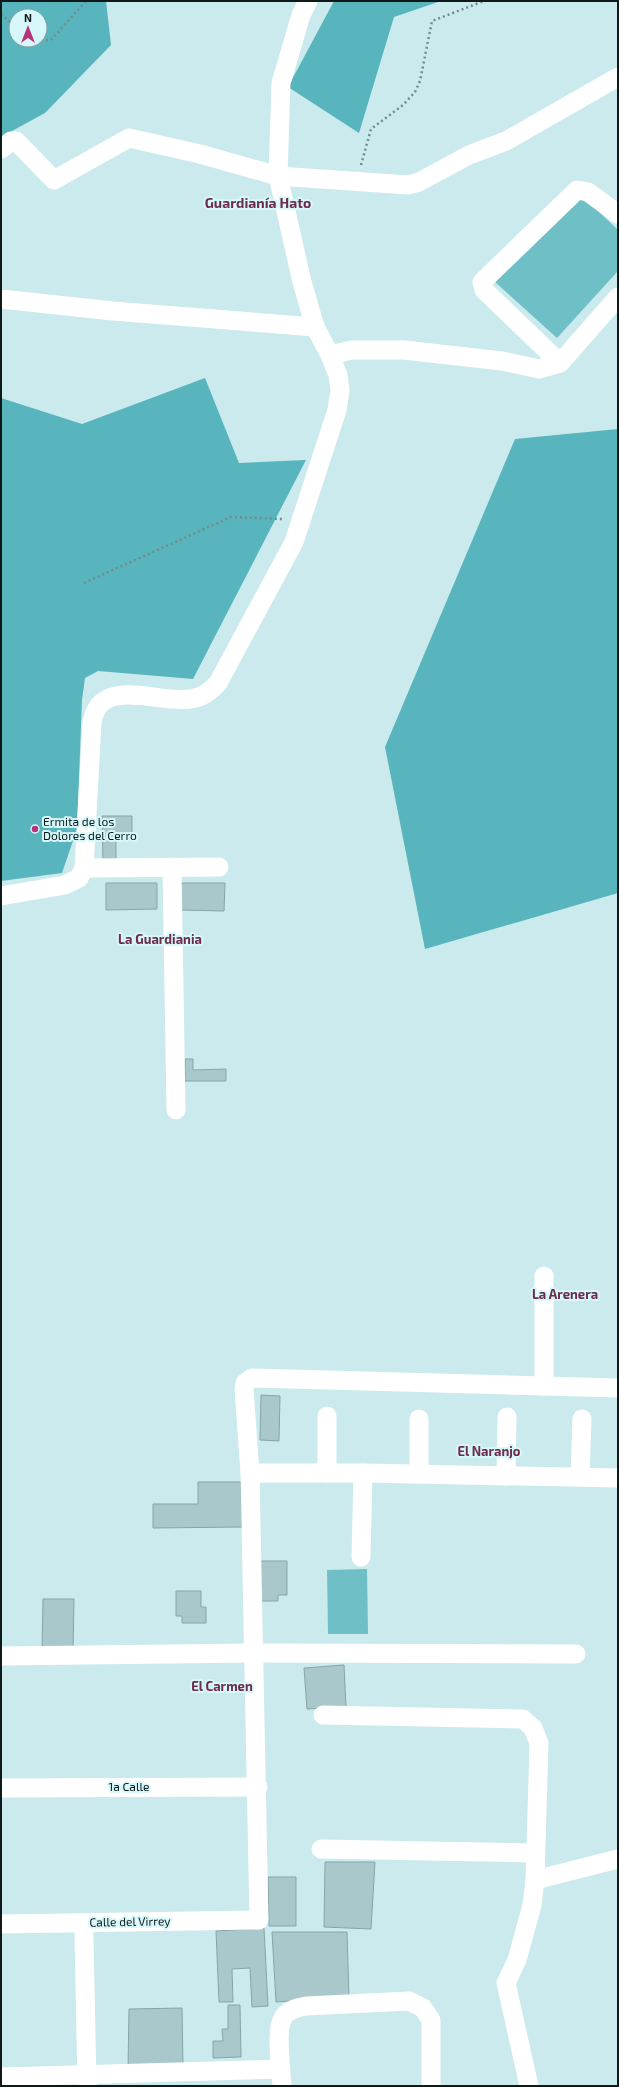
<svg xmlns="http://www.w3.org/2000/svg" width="619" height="2087" font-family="'Exo 2',sans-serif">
  <rect width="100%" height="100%" fill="#caeaed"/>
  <!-- green -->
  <g fill="#6fbfc7">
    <path d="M579,193L618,230V271L557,338L494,281Z"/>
    <path d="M367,1569L368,1634H328L327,1570Z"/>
  </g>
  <!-- forest -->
  <g fill="#58b5bd" fill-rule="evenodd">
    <path d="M1,1H106L111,45L45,113L1,137ZM16,16H40V40H16Z"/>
    <path d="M334,1H441L394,17L359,133L288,87Z"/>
    <path d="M205,378L239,463L306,460L193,679L98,671L85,678L82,700L77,829L62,873L1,881V398L82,424Z"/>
    <path d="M618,429V893L425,949L385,747L515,439Z"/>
  </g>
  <!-- building -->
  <g fill="#a9c8cb" stroke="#86a5a7">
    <path d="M102,816H132V836H116V863H103Z"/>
    <path d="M106,883H157V909L106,910Z"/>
    <path d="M181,883H225L224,911L181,910Z"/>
    <path d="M185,1059H193V1070L226,1069V1081H185Z"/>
    <path d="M261,1395L280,1396L279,1441L260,1440Z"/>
    <path d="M198,1482H241L242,1527L153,1528V1504H198Z"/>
    <path d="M256,1561H287V1595H278V1601H256Z"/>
    <path d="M176,1591H201V1607H206V1623H182V1616H176Z"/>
    <path d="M43,1599H74L73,1653L42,1652Z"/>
    <path d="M344,1665L346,1707L307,1709L304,1668Z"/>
    <path d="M325,1862H375L371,1929L324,1927Z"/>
    <path d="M268,1877H296V1926H269Z"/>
    <path d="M264,1928L268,2006L252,2007L250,1968L232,1969L233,2002H219L216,1931Z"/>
    <path d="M272,1932H347L349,1997L276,2002Z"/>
    <path d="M228,2005H240L241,2057L213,2058V2041H223L222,2029H228Z"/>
    <path d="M182,2008L183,2067L128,2070L129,2009Z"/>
  </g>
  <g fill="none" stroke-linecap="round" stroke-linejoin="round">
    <!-- path -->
    <g stroke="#748b8d" stroke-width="2.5" stroke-dasharray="2 3" stroke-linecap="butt">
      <path d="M1,14L16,27"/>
      <path d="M31,40H51L86,1"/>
      <path d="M361,165L371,129L403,105L415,92L420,81L432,21L484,1"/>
      <path d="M84,583L231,517L283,519"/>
    </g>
    <!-- minor -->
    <g stroke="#fff" stroke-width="19">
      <path d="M1,149L11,141H16L54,180L129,138L200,154L278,176L408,185L419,182L469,155L506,141L618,77"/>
      <path d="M1,299L113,311L315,327"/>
      <path d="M330,355L352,350H404L502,361L539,369L560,363L618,297"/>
      <path d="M560,363L484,290L482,282L577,190L588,192L618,214"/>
      <path d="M172,867L176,1110"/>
      <path d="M84,868L219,867"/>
      <path d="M1,896L65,885L79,878L84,868L92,723C99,675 159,704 190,699C202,698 211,691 218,683L294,542L337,410L340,391L338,375L330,355L315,327L302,282L278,176L281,83L301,15L308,1"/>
      <path d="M544,1276V1386"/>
      <path d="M327,1416V1473"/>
      <path d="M419,1419V1474"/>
      <path d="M250,1473H363L618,1478"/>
      <path d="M506,1476L507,1417"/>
      <path d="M580,1477L582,1419"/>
      <path d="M361,1557L363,1473"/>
      <path d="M1,1656L254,1653L576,1654"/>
      <path d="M323,1715L523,1719L533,1728L539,1743L535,1880L532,1905L517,1960L506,1983L529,2086"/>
      <path d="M1,1788L258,1787"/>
      <path d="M321,1849L534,1853"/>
      <path d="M535,1880L618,1859"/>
      <path d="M1,1924L259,1920L250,1473L244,1389L245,1383L252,1378L618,1388"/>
      <path d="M84,1935L87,2086"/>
      <path d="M1,2077L281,2069"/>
      <path d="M282,2086C281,2071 276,2032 282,2020C286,2010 296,2008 306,2006L409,2001L423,2008L431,2020V2086"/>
    </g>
  </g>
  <!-- markers -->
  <circle fill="#b83479" stroke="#d7f8fb" stroke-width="1.5" cx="35" cy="829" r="4"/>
  <g text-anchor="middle" stroke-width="4" stroke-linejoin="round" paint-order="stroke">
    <!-- poi labels -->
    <g font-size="12" fill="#0e191a" stroke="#d7f8fb" text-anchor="start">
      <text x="43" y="826">Ermita de los<tspan x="43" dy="14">Dolores del Cerro</tspan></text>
    </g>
    <!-- street labels -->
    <g font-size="12" fill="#0e191a" stroke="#d7f8fb">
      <text x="129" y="1791">1a Calle</text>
      <text transform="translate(130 1922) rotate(-1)" y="4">Calle del Virrey</text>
    </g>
    <!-- neighbourhood labels -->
    <g font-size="13" font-weight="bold" fill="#6d2c4b" stroke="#d7f8fb">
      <text x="160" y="944">La Guardiania</text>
      <text x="565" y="1299">La Arenera</text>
      <text x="489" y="1456">El Naranjo</text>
      <text x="222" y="1691">El Carmen</text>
    </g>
    <!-- quarter labels -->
    <g font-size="14" font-weight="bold" fill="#6d2c4b" stroke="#d7f8fb">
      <text x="258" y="208">Guardianía Hato</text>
    </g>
  </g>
  <!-- border -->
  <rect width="619" height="2087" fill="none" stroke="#0e191a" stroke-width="4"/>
  <!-- north arrow -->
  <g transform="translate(28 28)"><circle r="19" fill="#d7f8fb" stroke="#879fa1"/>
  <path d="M0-3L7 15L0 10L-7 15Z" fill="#b83479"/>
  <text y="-6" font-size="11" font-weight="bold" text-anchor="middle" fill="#0e191a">N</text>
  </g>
</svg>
